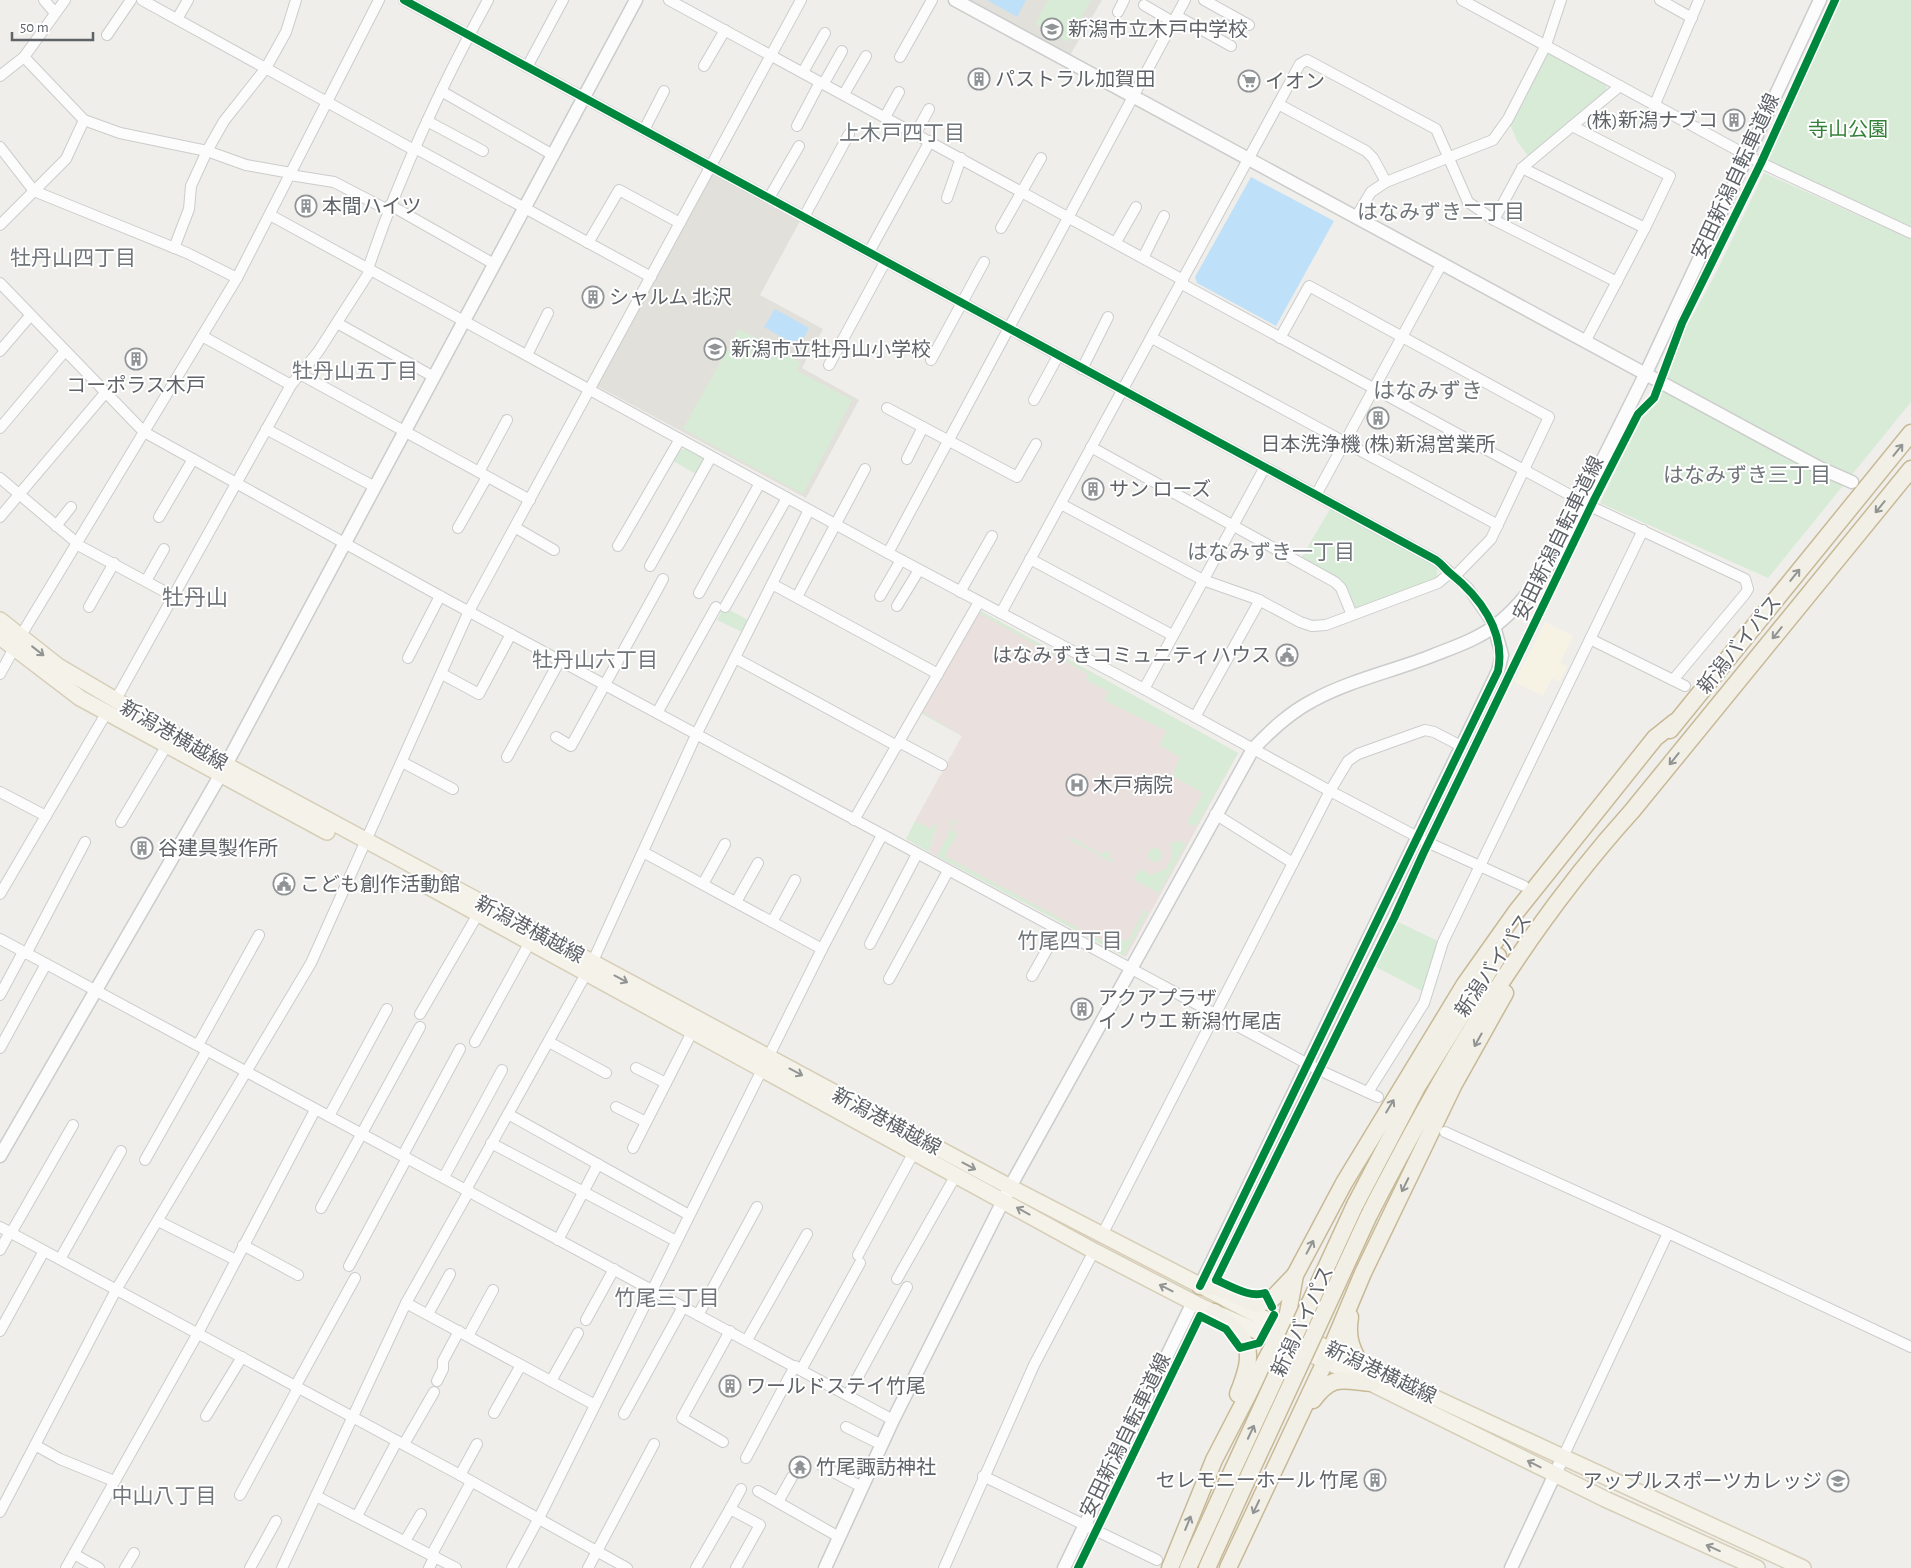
<svg xmlns="http://www.w3.org/2000/svg" width="1911" height="1568" font-family="'Alegreya Sans','Noto Sans JP',sans-serif">
  <rect width="100%" height="100%" fill="#efeeea"/>
  <!-- commercial -->
  <path fill="#f7f3e4" d="M1545,622L1573,636L1560,663L1567,667L1559,682L1552,678L1543,696L1514,682Z"/>
  <!-- education -->
  <g fill="#e2e0da">
    <path d="M966,0H1102L1069,57Z"/>
    <path d="M712,174L800,221L760,295L823,329L802,368L859,400L806,498L597,386Z"/>
  </g>
  <!-- medical -->
  <path fill="#eae0de" d="M977,609L1238,753L1126,957L929,852L935,832L915,821L962,736L919,712Z"/>
  <!-- green -->
  <g fill="#d8ebd6">
    <path d="M1048,0H1091L1068,42L1035,24Z"/>
    <path d="M1837,0H1911V228L1765,160Z"/>
    <path d="M1546,45L1604,77L1608,96L1531,160L1517,141L1508,119Z"/>
    <path d="M1764,173L1911,239V402L1768,578L1600,503L1674,349L1715,275Z"/>
    <path d="M739,329L800,362L797,371L852,400L803,494L683,429Z"/>
    <path d="M687,448L704,458L696,474L673,461L679,450Z"/>
    <path d="M1333,504L1436,560L1438,583L1352,615L1341,588L1299,562Z"/>
    <path d="M724,607L748,620L742,632L717,620Z"/>
    <path d="M977,609L1238,753L1197,825L1194,826L1187,823L1203,793L1172,776L1180,757L1159,745L1167,731L1104,700L1109,692L1086,680L1088,674L979,613L923,712L962,736L919,712Z"/>
    <path d="M951,819L962,825L953,822L950,829L957,834L945,856L1078,928L1077,931L937,856L948,835Z"/>
    <path d="M915,821L931,829L935,823L937,824L929,852L906,839Z"/>
    <path d="M1071,837L1102,855L1105,851L1110,853L1108,857L1114,861L1113,863L1070,840Z"/>
    <path d="M1180,841L1186,844L1159,893L1136,881L1134,879L1140,869L1151,875L1166,869L1172,856L1170,843Z"/>
    <circle cx="1155" cy="855" r="7"/>
    <path d="M1144,910L1148,912L1124,956L1080,933L1082,930L1114,947L1120,939L1128,941Z"/>
    <path d="M1396,921L1438,941L1422,991L1374,966Z"/>
  </g>
  <!-- water -->
  <g fill="#bfe0f9">
    <path d="M987,0H1026L1017,17Z"/>
    <path d="M1251,177L1334,221L1276,326L1197,283L1195,277Z"/>
    <path d="M775,309L809,328L799,347L764,327Z"/>
  </g>
  <g fill="none" stroke-linecap="round" stroke-linejoin="round">
    <!-- minor casing -->
    <g stroke="#cbcccc" stroke-width="12">
      <g id="minor">
        <path d="M44,0L55,13"/>
        <path d="M142,0L414,150"/>
        <path d="M404,0L1436,560L1468,588L1494,626"/>
        <path d="M669,0L1183,280"/>
        <path d="M1204,0L1249,25"/>
        <path d="M1462,0L1761,163L1911,233"/>
        <path d="M1660,0L1692,18"/>
        <path d="M1144,5L1173,22"/>
        <path d="M1118,12L1124,0"/>
        <path d="M1177,16L1231,46"/>
        <path d="M177,19L188,0"/>
        <path d="M107,35L131,0"/>
        <path d="M24,57L84,120L120,133L207,151L246,165L291,173"/>
        <path d="M900,57L932,0"/>
        <path d="M704,66L725,30"/>
        <path d="M527,67L563,0"/>
        <path d="M803,72L825,33"/>
        <path d="M0,76L24,57L65,0"/>
        <path d="M824,83L842,51"/>
        <path d="M441,91L553,155"/>
        <path d="M844,94L866,56"/>
        <path d="M1278,104L1366,151L1373,158L1386,182"/>
        <path d="M1655,104L1699,0"/>
        <path d="M885,117L899,92"/>
        <path d="M427,121L483,151"/>
        <path d="M797,126L820,82"/>
        <path d="M1572,126L1670,176L1645,228"/>
        <path d="M644,130L664,91"/>
        <path d="M916,133L929,109"/>
        <path d="M0,147L34,191L187,253L237,278"/>
        <path d="M415,148L651,277"/>
        <path d="M1522,168L1645,228L1585,342"/>
        <path d="M290,175L334,182L388,210"/>
        <path d="M769,198L799,146"/>
        <path d="M947,198L961,158"/>
        <path d="M390,205L494,264"/>
        <path d="M270,215L888,553L1144,689L1330,791L1429,843L1524,886"/>
        <path d="M804,217L849,134"/>
        <path d="M1356,217L1371,192L1386,182L1493,140L1508,119L1546,45L1561,0"/>
        <path d="M1494,220L1617,282"/>
        <path d="M0,225L66,159L84,120"/>
        <path d="M1001,228L1041,158"/>
        <path d="M1116,242L1136,207"/>
        <path d="M588,243L619,190L680,223"/>
        <path d="M174,248L189,209L191,186L207,151L224,121L266,68L286,32L296,0"/>
        <path d="M869,252L930,141"/>
        <path d="M1143,258L1164,216"/>
        <path d="M368,269C399,176 441,86 488,0"/>
        <path d="M0,283L144,432L440,596L1319,1070L1378,1097"/>
        <path d="M1182,284L1592,507L1745,579L1748,589L1745,594L1673,680"/>
        <path d="M337,323L434,377"/>
        <path d="M202,336L291,385"/>
        <path d="M1152,338L1498,525"/>
        <path d="M1280,338L1309,286L1549,417L1491,539L1456,575"/>
        <path d="M0,351L30,316"/>
        <path d="M527,355L548,313"/>
        <path d="M931,360L984,262"/>
        <path d="M829,365L885,262"/>
        <path d="M1082,369L1108,317"/>
        <path d="M300,374L530,500"/>
        <path d="M1034,400L1058,356"/>
        <path d="M887,408L1017,477L1036,444"/>
        <path d="M0,428L65,351"/>
        <path d="M266,429L375,487"/>
        <path d="M1091,447L1335,582L1341,588L1352,615"/>
        <path d="M907,459L923,427"/>
        <path d="M479,472L507,420"/>
        <path d="M0,478L77,543"/>
        <path d="M1316,495L1441,265"/>
        <path d="M1061,504L1203,580L1257,599L1300,622L1312,626L1326,625L1438,583L1450,573"/>
        <path d="M0,517L106,392"/>
        <path d="M159,517L193,459"/>
        <path d="M56,526L71,507"/>
        <path d="M458,528L487,477"/>
        <path d="M516,528L554,550"/>
        <path d="M76,544L173,596"/>
        <path d="M618,546L680,439"/>
        <path d="M888,553L1185,0"/>
        <path d="M1030,559L1172,635"/>
        <path d="M650,566L711,457"/>
        <path d="M146,581L164,549"/>
        <path d="M772,584L938,674"/>
        <path d="M960,592L992,536"/>
        <path d="M699,593L760,483"/>
        <path d="M880,596L901,560"/>
        <path d="M797,597L865,469"/>
        <path d="M897,606L919,570"/>
        <path d="M89,607L114,563"/>
        <path d="M725,607L787,498"/>
        <path d="M1001,613L1300,64L1307,60L1436,129L1468,202L1494,220L1522,168L1620,86"/>
        <path d="M1590,639L1685,686"/>
        <path d="M408,658L440,596"/>
        <path d="M735,658L897,746"/>
        <path d="M0,674L20,637L237,278L379,0"/>
        <path d="M442,674L479,694L511,634"/>
        <path d="M1144,689L1265,467"/>
        <path d="M115,701L291,385L318,352L370,271"/>
        <path d="M657,713L716,607"/>
        <path d="M1195,717L1260,600"/>
        <path d="M556,737L571,746L663,579"/>
        <path d="M899,742L942,765"/>
        <path d="M507,757L560,660"/>
        <path d="M402,762L453,789"/>
        <path d="M0,792L46,816"/>
        <path d="M1215,814L1293,863"/>
        <path d="M854,820L979,602"/>
        <path d="M121,822L167,745"/>
        <path d="M643,852L822,949"/>
        <path d="M703,884L725,844"/>
        <path d="M0,894L107,712"/>
        <path d="M736,902L758,863"/>
        <path d="M772,922L795,880"/>
        <path d="M0,939L893,1420"/>
        <path d="M870,944L917,854"/>
        <path d="M26,954L85,842"/>
        <path d="M1032,976L1058,930"/>
        <path d="M889,979L948,871"/>
        <path d="M0,995L23,952"/>
        <path d="M420,1014L478,914"/>
        <path d="M475,1042L530,942"/>
        <path d="M549,1042L606,1073"/>
        <path d="M198,1045L259,935"/>
        <path d="M0,1048L46,964"/>
        <path d="M636,1068L666,1083"/>
        <path d="M1368,1092L1424,1003L1443,942L1643,530"/>
        <path d="M616,1107L646,1122"/>
        <path d="M508,1114L689,1215"/>
        <path d="M329,1116L387,1009"/>
        <path d="M1445,1132L1668,1233L1911,1347"/>
        <path d="M491,1143L676,1241"/>
        <path d="M633,1148L692,1032"/>
        <path d="M403,1155L460,1049"/>
        <path d="M145,1160L207,1050"/>
        <path d="M444,1177L502,1070"/>
        <path d="M321,1208L420,1027"/>
        <path d="M158,1221L236,1260"/>
        <path d="M0,1227L460,1475L627,1568"/>
        <path d="M11,1233L73,1125"/>
        <path d="M1102,1235L1330,791L1348,761L1358,754L1425,730L1434,732L1461,746"/>
        <path d="M558,1240L598,1164"/>
        <path d="M243,1245L298,1275"/>
        <path d="M0,1250L10,1232"/>
        <path d="M858,1255L914,1152"/>
        <path d="M60,1259L121,1151"/>
        <path d="M349,1266L407,1158"/>
        <path d="M897,1279L956,1175"/>
        <path d="M406,1303L595,1405"/>
        <path d="M428,1314L450,1274"/>
        <path d="M698,1315L757,1207"/>
        <path d="M586,1320L614,1269"/>
        <path d="M0,1331L44,1251"/>
        <path d="M468,1336L493,1290"/>
        <path d="M747,1340L807,1234"/>
        <path d="M801,1370L860,1263"/>
        <path d="M437,1381L443,1369V1361L459,1331"/>
        <path d="M551,1381L578,1333"/>
        <path d="M295,1387L355,1278"/>
        <path d="M848,1395L907,1287"/>
        <path d="M494,1413L521,1365"/>
        <path d="M624,1414L683,1307"/>
        <path d="M206,1416L242,1357"/>
        <path d="M846,1427L882,1445"/>
        <path d="M723,1442L682,1418L730,1331"/>
        <path d="M404,1444L434,1392"/>
        <path d="M35,1445L60,1459L114,1481"/>
        <path d="M1563,1457L1668,1233"/>
        <path d="M746,1458L795,1366"/>
        <path d="M822,1466L862,1487"/>
        <path d="M460,1475L477,1444"/>
        <path d="M983,1476L1157,1560"/>
        <path d="M758,1491L839,1537"/>
        <path d="M240,1495L298,1388"/>
        <path d="M316,1496L456,1568"/>
        <path d="M778,1502L792,1477"/>
        <path d="M730,1509L741,1489"/>
        <path d="M0,1512L116,1290L311,963L469,611L801,0"/>
        <path d="M357,1516L397,1441"/>
        <path d="M405,1541L421,1514"/>
        <path d="M74,1554L99,1568"/>
        <path d="M432,1554L471,1482"/>
        <path d="M66,1568L198,1333L315,1110"/>
        <path d="M125,1568L134,1553"/>
        <path d="M250,1568L276,1521"/>
        <path d="M282,1568L406,1303L469,1191L468,1186L592,963L696,735L809,510"/>
        <path d="M429,1568L435,1556"/>
        <path d="M512,1568L539,1518L822,949L882,835"/>
        <path d="M588,1568L654,1444"/>
        <path d="M696,1568L730,1509L760,1525L736,1568"/>
        <path d="M944,1568L1034,1365L1094,1251"/>
      </g>
    </g>
    <!-- tertiary casing -->
    <g stroke="#cbcccc" stroke-width="15">
      <g id="tertiary">
        <path d="M955,0L1760,436L1820,468L1852,482"/>
        <path d="M0,1156L221,774L636,0"/>
        <path d="M1200,1286L1498,671L1502,655L1494,626"/>
        <path d="M825,1568L893,1420L1010,1187L1253,749C1271,730 1289,713 1312,701C1350,680 1394,671 1434,655C1454,647 1478,639 1496,625C1519,607 1536,583 1553,559L1645,375L1820,0"/>
        <path d="M1064,1568L1193,1302"/>
        <path d="M1511,1568L1563,1457"/>
      </g>
    </g>
    <!-- primary casing -->
    <g stroke="#d7ceb8" stroke-width="18">
      <g id="primary">
        <path d="M0,620L58,666L226,765L1010,1187L1271,1322L1803,1568"/>
        <path d="M0,637L80,698L327,832"/>
        <path d="M420,882L1094,1251L1204,1308L1326,1361L1605,1499L1757,1568"/>
      </g>
    </g>
    <!-- trunk casing -->
    <g stroke="#c8b996" stroke-width="19">
      <g id="trunk">
        <path d="M1670,730L1911,433"/>
        <path d="M1355,1205L1417,1087L1498,956"/>
        <path d="M1369,1215C1444,1069 1521,934 1632,811L1911,469"/>
        <path d="M1200,1286L1216,1287L1257,1304L1271,1300L1295,1275"/>
        <path d="M1214,1312C1251,1342 1256,1348 1238,1394"/>
        <path d="M1350,1317C1347,1335 1350,1346 1359,1362"/>
        <path d="M1313,1400C1333,1373 1343,1381 1373,1383"/>
        <path d="M1170,1568L1214,1460L1283,1327L1288,1313L1295,1275L1344,1183L1465,984L1516,912L1655,738L1675,722"/>
        <path d="M1188,1568L1230,1476"/>
        <path d="M1207,1568L1245,1484"/>
        <path d="M1228,1568L1331,1349L1363,1273L1454,1084L1505,993"/>
      </g>
    </g>
    <!-- minor -->
    <use href="#minor" stroke="#fdfcfc" stroke-width="10"/>
    <!-- tertiary -->
    <use href="#tertiary" stroke="#fdfcfc" stroke-width="12"/>
    <!-- primary -->
    <use href="#primary" stroke="#f4f2e9" stroke-width="15"/>
    <!-- trunk -->
    <use href="#trunk" stroke="#f2f0e6" stroke-width="16"/>
    <!-- trunk-bridge casing -->
    <g stroke="#c8b996" stroke-width="19" stroke-linecap="butt">
      <g id="trunk-bridge">
        <path d="M1230,1476L1355,1205"/>
        <path d="M1245,1484L1369,1215"/>
      </g>
    </g>
    <!-- trunk-bridge -->
    <use href="#trunk-bridge" stroke="#f2f0e6" stroke-width="16"/>
    <!-- cycleway casing -->
    <g stroke="#fff" stroke-width="11">
      <g id="cycleway">
        <path d="M404,0L1436,560C1442,564 1445,569 1450,573C1479,596 1506,631 1498,671L1200,1286"/>
        <path d="M1272,1307L1265,1293C1249,1298 1231,1286 1216,1280L1394,918L1423,854L1595,498L1638,414L1654,398L1682,323L1761,163L1835,0"/>
        <path d="M1078,1568L1200,1316L1226,1329L1240,1348L1259,1343L1274,1315"/>
      </g>
    </g>
    <!-- cycleway -->
    <use href="#cycleway" stroke="#00873e" stroke-width="8"/>
  </g>
  <!-- one-way arrows -->
  <defs><path id="oneway-shaft" d="M-6 0H5M1.5-3L5.5 0L1.5 3" fill="none" stroke-width="1.6" stroke-linecap="round" stroke-linejoin="round" transform="scale(1.25)"/></defs>
  <g stroke="#929494">
    <use href="#oneway-shaft" transform="translate(1898 450) rotate(-51)"/>
    <use href="#oneway-shaft" transform="translate(1880 507) rotate(129)"/>
    <use href="#oneway-shaft" transform="translate(1795 575) rotate(-51)"/>
    <use href="#oneway-shaft" transform="translate(1777 633) rotate(129)"/>
    <use href="#oneway-shaft" transform="translate(1674 759) rotate(129)"/>
    <use href="#oneway-shaft" transform="translate(1478 1040) rotate(119)"/>
    <use href="#oneway-shaft" transform="translate(1390 1106) rotate(-59)"/>
    <use href="#oneway-shaft" transform="translate(1405 1185) rotate(116)"/>
    <use href="#oneway-shaft" transform="translate(1310 1247) rotate(-62)"/>
    <use href="#oneway-shaft" transform="translate(1251 1432) rotate(-65)"/>
    <use href="#oneway-shaft" transform="translate(1256 1507) rotate(115)"/>
    <use href="#oneway-shaft" transform="translate(1188 1523) rotate(-68)"/>
  </g>
  <g stroke="#939595">
    <use href="#oneway-shaft" transform="translate(38 651) rotate(38)"/>
    <use href="#oneway-shaft" transform="translate(621 979) rotate(28)"/>
    <use href="#oneway-shaft" transform="translate(796 1072) rotate(28)"/>
    <use href="#oneway-shaft" transform="translate(969 1166) rotate(28)"/>
    <use href="#oneway-shaft" transform="translate(1023 1211) rotate(-151)"/>
    <use href="#oneway-shaft" transform="translate(1166 1288) rotate(-153)"/>
    <use href="#oneway-shaft" transform="translate(1534 1464) rotate(-153)"/>
    <use href="#oneway-shaft" transform="translate(1713 1548) rotate(-156)"/>
  </g>
  <!-- icons -->
  <defs>
    <g id="school-ring" transform="scale(1.125)"><circle r="9.5" fill="#fff" stroke="#919496" stroke-width="1.5"/><path d="M0-5L7-2L0 1L-7-2ZM-4 1L0 2.5L4 1V4Q0 6-4 4Z" fill="#919496"/></g>
    <g id="building-ring" transform="scale(1.125)"><circle r="9.5" fill="#fff" stroke="#919496" stroke-width="1.5"/><path d="M-4-6H4V6H1V3H-1V6H-4ZM-2.5-4.3h1.7v1.8h-1.7ZM.8-4.3h1.7v1.8H.8ZM-2.5-1h1.7V.8h-1.7ZM.8-1h1.7V.8H.8Z" fill="#919496"/></g>
    <g id="supermarket-ring" transform="scale(1.125)"><circle r="9.5" fill="#fff" stroke="#919496" stroke-width="1.5"/><path d="M-6-5.5h2.5l.6 2H6L4.5 2H-2.5L-4.4-4H-6ZM-1.5 3.2a1.3 1.3 0 1 0 .1 0ZM3 3.2a1.3 1.3 0 1 0 .1 0Z" fill="#919496"/></g>
    <g id="civic-ring" transform="scale(1.125)"><circle r="9.5" fill="#fff" stroke="#919496" stroke-width="1.5"/><path d="M-.6-6.5H3V-4.5H.6V-3L4-1V1h2V6H-6V1h2V-1L-.6-3ZM-1.2 2.5V6h2.4V2.5Z" fill="#919496"/></g>
    <g id="hospital-ring" transform="scale(1.125)"><circle r="9.5" fill="#fff" stroke="#919496" stroke-width="1.5"/><path d="M-5-5h3v3.5h4V-5h3V5h-3V1.5h-4V5h-3Z" fill="#919496"/></g>
    <g id="temple-ring" transform="scale(1.125)"><circle r="9.5" fill="#fff" stroke="#919496" stroke-width="1.5"/><path d="M0-6L5-2H3V0L6.5 2.5H4V6H1.5V3h-3V6H-4V2.5H-6.5L-3 0V-2H-5Z" fill="#919496"/></g>
    <g id="university-ring" transform="scale(1.125)"><circle r="9.5" fill="#fff" stroke="#919496" stroke-width="1.5"/><path d="M0-5L7-2L0 1L-7-2ZM-4 1L0 2.5L4 1V4Q0 6-4 4Z" fill="#919496"/></g>
  </defs>
  <g fill-rule="evenodd">
    <use href="#school-ring" x="1052" y="29"/>
    <use href="#building-ring" x="979" y="79"/>
    <use href="#supermarket-ring" x="1249" y="81"/>
    <use href="#building-ring" x="1734" y="120"/>
    <use href="#building-ring" x="306" y="206"/>
    <use href="#building-ring" x="593" y="297"/>
    <use href="#school-ring" x="715" y="349"/>
    <use href="#building-ring" x="136" y="359"/>
    <use href="#building-ring" x="1378" y="418"/>
    <use href="#building-ring" x="1093" y="489"/>
    <use href="#civic-ring" x="1287" y="655"/>
    <use href="#hospital-ring" x="1077" y="785"/>
    <use href="#building-ring" x="142" y="848"/>
    <use href="#civic-ring" x="284" y="884"/>
    <use href="#building-ring" x="1082" y="1009"/>
    <use href="#building-ring" x="730" y="1386"/>
    <use href="#temple-ring" x="800" y="1467"/>
    <use href="#building-ring" x="1375" y="1480"/>
    <use href="#university-ring" x="1838" y="1481"/>
  </g>
  <g text-anchor="middle" stroke-width="4" stroke-linejoin="round" paint-order="stroke">
    <!-- poi labels -->
    <g font-size="20" fill="#5f6368" stroke="#fff" text-anchor="start">
      <text x="1068" y="36">新潟市立木戸中学校</text>
      <text x="995" y="86">パストラル加賀田</text>
      <text x="1265" y="88">イオン</text>
      <text x="1718" y="127" text-anchor="end">(株)新潟ナブコ</text>
      <text x="322" y="213">本間ハイツ</text>
      <text x="609" y="304">シャルム 北沢</text>
      <text x="731" y="356">新潟市立牡丹山小学校</text>
      <text x="136" y="392" text-anchor="middle">コーポラス木戸</text>
      <text x="1378" y="451" text-anchor="middle">日本洗浄機 (株)新潟営業所</text>
      <text x="1109" y="496">サン ローズ</text>
      <text x="1271" y="662" text-anchor="end">はなみずきコミュニティハウス</text>
      <text x="1093" y="792">木戸病院</text>
      <text x="158" y="855">谷建具製作所</text>
      <text x="300" y="891">こども創作活動館</text>
      <text x="1098" y="1005">アクアプラザ<tspan x="1098" dy="23">イノウエ 新潟竹尾店</tspan></text>
      <text x="746" y="1393">ワールドステイ竹尾</text>
      <text x="816" y="1474">竹尾諏訪神社</text>
      <text x="1359" y="1487" text-anchor="end">セレモニーホール 竹尾</text>
      <text x="1822" y="1488" text-anchor="end">アップルスポーツカレッジ</text>
    </g>
    <!-- park labels -->
    <g font-size="20" fill="#348238" stroke="#fff">
      <text x="1848" y="136">寺山公園</text>
    </g>
    <!-- street labels -->
    <g font-size="20" fill="#5f6368" stroke="#fff">
      <text transform="translate(1735 176) rotate(-65)" y="7">安田新潟自転車道線</text>
      <text transform="translate(1558 538) rotate(-64)" y="7">安田新潟自転車道線</text>
      <text transform="translate(1739 644) rotate(-51)" y="7">新潟バイパス</text>
      <text transform="translate(174 735) rotate(30)" y="7">新潟港横越線</text>
      <text transform="translate(530 929) rotate(28)" y="7">新潟港横越線</text>
      <text transform="translate(1493 965) rotate(-56)" y="7">新潟バイパス</text>
      <text transform="translate(887 1121) rotate(28)" y="7">新潟港横越線</text>
      <text transform="translate(1302 1321) rotate(-65)" y="7">新潟バイパス</text>
      <text transform="translate(1381 1372) rotate(25)" y="7">新潟港横越線</text>
      <text transform="translate(1125 1435) rotate(-64)" y="7">安田新潟自転車道線</text>
    </g>
    <!-- neighbourhood labels -->
    <g font-size="21" fill="#70757a" stroke="#fff">
      <text x="902" y="140">上木戸四丁目</text>
      <text x="1441" y="219">はなみずき二丁目</text>
      <text x="73" y="265">牡丹山四丁目</text>
      <text x="355" y="378">牡丹山五丁目</text>
      <text x="1747" y="482">はなみずき三丁目</text>
      <text x="1271" y="559">はなみずき一丁目</text>
      <text x="595" y="667">牡丹山六丁目</text>
      <text x="1070" y="948">竹尾四丁目</text>
      <text x="667" y="1305">竹尾三丁目</text>
      <text x="164" y="1503">中山八丁目</text>
    </g>
    <!-- quarter labels -->
    <g font-size="22" fill="#70757a" stroke="#fff">
      <text x="1428" y="398">はなみずき</text>
      <text x="195" y="605">牡丹山</text>
    </g>
  </g>
  <!-- scale -->
  <path d="M12 32v8h81v-8" fill="none" stroke="#5f6368" stroke-width="2.5"/>
  <text x="20" y="32" font-size="15" fill="#5f6368" stroke="#ffffff" stroke-width="4" paint-order="stroke">50 m</text>
</svg>
